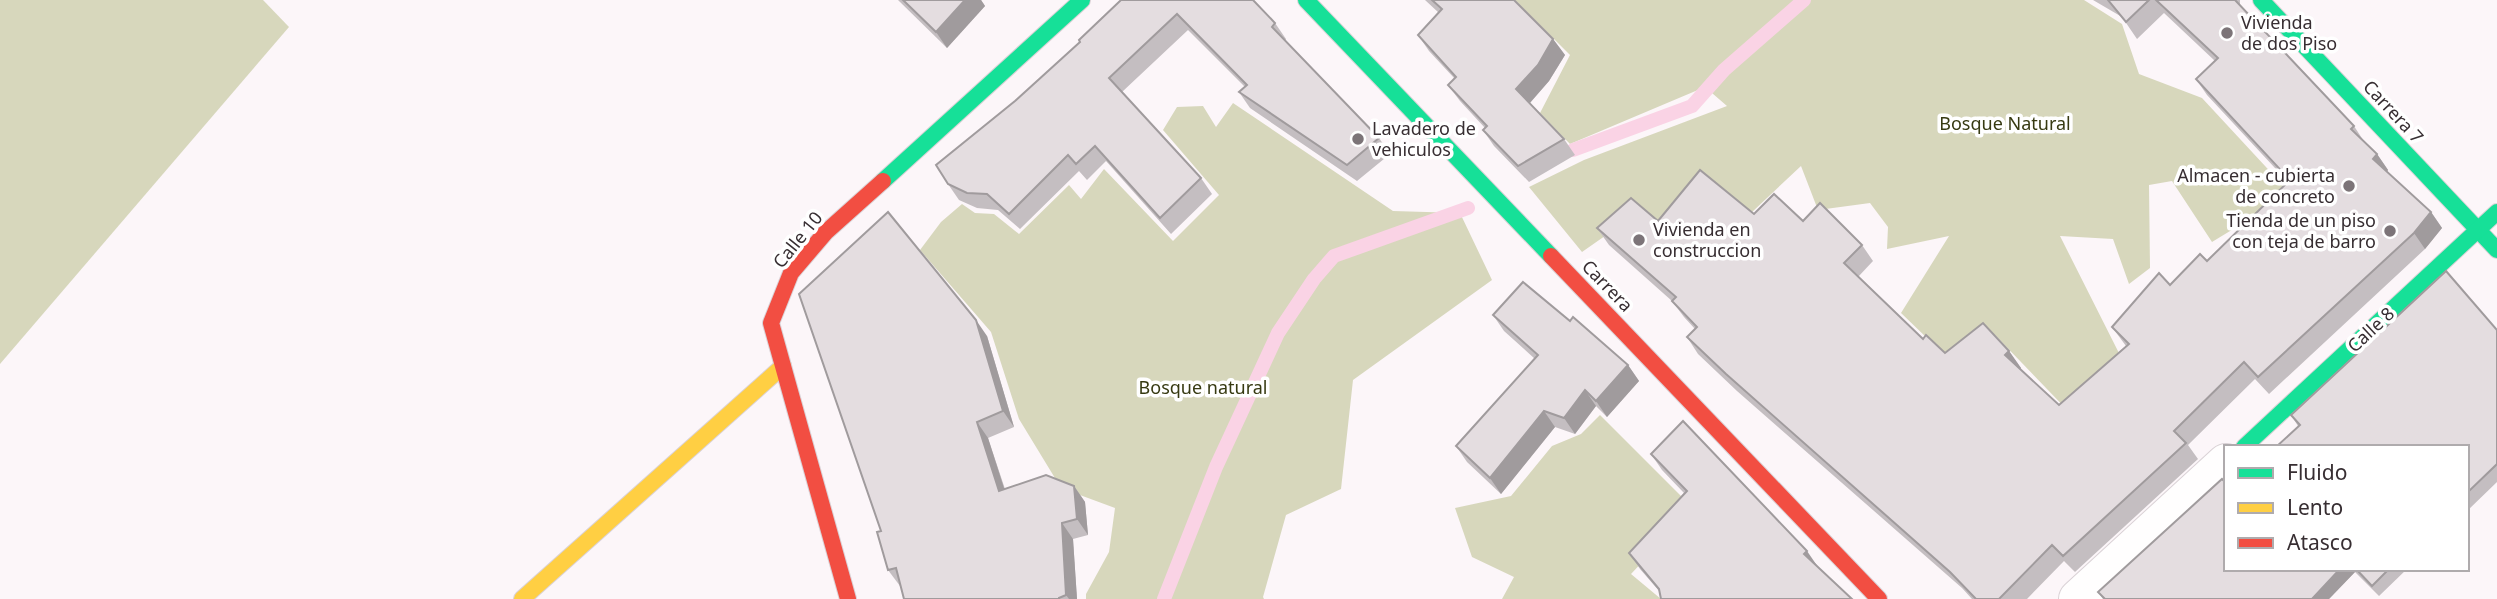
<svg xmlns="http://www.w3.org/2000/svg" width="2497" height="599" font-family="'Noto Sans',sans-serif">
  <rect width="100%" height="100%" fill="#fcf6f9"/>
  <!-- forest -->
  <g fill="#d7d7bc">
    <path d="M0,0H263L289,27L0,364Z"/>
    <path d="M1515,0H2084L2122,24L2139,74L2202,98L2291,194L2212,242L2172,181L2149,185L2150,268L2129,284L2113,239L2060,236L2128,371L2074,417L1995,335L1956,366L1901,313L1949,236L1887,249L1888,227L1870,203L1818,210L1801,166L1751,213L1662,227L1632,217L1582,252L1529,187L1584,160L1727,106L1705,87L1570,144L1540,113L1570,55Z"/>
    <path d="M1233,103L1393,211L1460,213L1492,280L1353,380L1341,489L1286,515L1263,597L1264,599H1086V594L1109,552L1115,508L1061,488L1019,419L991,332L920,250L941,222L962,204L975,213L994,214L1019,234L1069,185L1081,199L1104,169L1173,241L1219,195L1163,130L1177,107L1203,106L1216,127Z"/>
    <path d="M1600,415L1693,508L1631,574L1661,599H1502L1514,577L1472,557L1455,508L1511,496L1552,446L1581,434Z"/>
  </g>
  <g fill="none" stroke-linecap="round" stroke-linejoin="round">
    <!-- stream -->
    <g stroke="#fad3e5" stroke-width="14">
      <path d="M1573,150L1692,106L1724,70L1804,0"/>
      <path d="M1164,599L1216,467L1278,333L1314,279L1334,256L1468,208"/>
    </g>
    <!-- street casing -->
    <g stroke="#dad2d6" stroke-width="40">
      <path id="street" d="M2078,599L2226,463"/>
    </g>
    <!-- fast casing -->
    <g stroke="#dad2d6" stroke-width="18">
      <g id="fast">
        <path d="M1306,0L1551,256"/>
        <path d="M2261,0L2497,250"/>
        <path d="M883,181L1082,0"/>
        <path d="M2244,447L2497,212"/>
      </g>
    </g>
    <!-- slow casing -->
    <g stroke="#dad2d6" stroke-width="18">
      <path id="slow" d="M522,599L783,366"/>
    </g>
    <!-- jam casing -->
    <g stroke="#dad2d6" stroke-width="18">
      <g id="jam">
        <path d="M1551,256L1879,599"/>
        <path d="M848,599L771,323L791,273L826,232L883,181"/>
      </g>
    </g>
    <!-- street -->
    <use href="#street" stroke="#fffefe" stroke-width="38"/>
    <!-- fast -->
    <use href="#fast" stroke="#16e098" stroke-width="16"/>
    <!-- slow -->
    <use href="#slow" stroke="#ffcf43" stroke-width="16"/>
    <!-- jam -->
    <use href="#jam" stroke="#f24e42" stroke-width="16"/>
  </g>
  <!-- wall -->
  <g fill="#c4bec1">
    <path d="M898,0H981L985,6L947,48Z"/>
    <path d="M1121,0L1275,23L1286,39L1285,41L1379,138L1390,154L1357,181L1250,108L1239,92L1245,87L1188,30L1122,92L1201,178L1212,194L1171,234L1106,161L1087,180L1079,171L1020,229L998,210L977,208L959,200L948,184L1015,101L1080,42Z"/>
    <path d="M1425,0H1514L1553,39L1565,55L1549,81L1530,103L1564,139L1575,155L1529,182L1494,146L1483,130L1485,128L1460,101L1448,85L1455,79L1429,51L1418,35L1439,13Z"/>
    <path d="M2093,0H2240V5L2354,126L2365,143L2377,154L2388,170L2387,172L2431,212L2442,228L2425,249L2269,394L2255,379L2188,445L2198,459L2075,572L2064,561L2027,599H1972L1962,588L1737,391L1698,354L1687,337L1695,329L1684,317L1672,301L1609,245L1597,228L1658,221L1754,214L1803,221L1862,245L1873,261L1858,277L1923,339L1945,353L2009,351L2021,368L2020,369L2059,405L2126,346L2112,327L2170,285L2207,261L2288,182L2207,95L2196,79L2215,61L2164,13L2137,39L2122,17Z"/>
    <path d="M1493,315L1570,321L1628,365L1639,381L1607,417L1596,406L1575,434L1555,427L1501,494L1467,462L1456,446L1535,359L1504,331Z"/>
    <path d="M2497,330V482L2467,511V447L2298,426L2291,415Z"/>
    <path d="M987,336L1014,427L988,438L1005,489L1074,486L1085,502L1088,535L1073,539L1077,599H904L901,586H900L888,570L881,531Z"/>
    <path d="M1651,454L1818,567L1660,592L1640,569L1629,553L1684,493L1662,470Z"/>
    <path d="M2226,569H2407L2379,596L2355,572L2329,599H2103L2098,592Z"/>
  </g>
  <!-- shaded-wall -->
  <g fill="#a09b9d">
    <path d="M965,0H981L985,6L947,48L936,32Z"/>
    <path d="M1553,39L1565,55L1549,81L1528,105L1516,89Z"/>
    <path d="M2377,154L2388,170L2384,175L2373,159Z"/>
    <path d="M2431,212L2442,228L2425,249L2414,233Z"/>
    <path d="M976,320L987,336L1014,427L1003,411Z"/>
    <path d="M2009,351L2021,368L2017,372L2005,355Z"/>
    <path d="M1628,365L1639,381L1607,417L1596,401Z"/>
    <path d="M1585,390L1596,406L1575,434L1564,418Z"/>
    <path d="M1544,411L1555,427L1501,494L1490,478Z"/>
    <path d="M977,422L988,438L1010,507L999,491Z"/>
    <path d="M1074,486L1085,502L1088,535L1077,519Z"/>
    <path d="M1062,523L1073,539L1077,599H1069L1066,595Z"/>
    <path d="M1807,551L1818,567L1804,554Z"/>
    <path d="M2340,569H2354L2355,572L2329,599H2312Z"/>
  </g>
  <!-- building -->
  <g fill="#e4dde0" stroke="#a09b9d" stroke-width="2">
    <path d="M903,0H965L936,32Z"/>
    <path d="M1121,0H1253L1275,23L1272,27L1379,138L1347,165L1239,92L1247,85L1177,14L1109,78L1201,178L1160,218L1095,146L1076,164L1068,155L1009,214L987,194L967,193L948,184L936,165L1015,101L1080,42L1079,40Z"/>
    <path d="M1432,0H1514L1553,39L1538,65L1516,89L1564,139L1518,166L1483,130L1487,126L1448,85L1456,77L1418,35L1442,9Z"/>
    <path d="M2108,0H2149L2126,22Z"/>
    <path d="M2156,0H2235L2354,126L2351,129L2377,154L2373,159L2431,212L2414,233L2258,377L2244,362L2174,431L2186,443L2063,556L2052,545L1999,599H1976L1950,572L1726,374L1687,337L1697,327L1672,301L1676,297L1597,228L1631,198L1658,221L1700,170L1754,214L1774,194L1803,221L1820,203L1862,245L1844,263L1923,339L1926,335L1945,353L1983,323L2009,351L2005,355L2059,405L2129,344L2112,327L2159,273L2170,285L2200,254L2207,261L2290,180L2196,79L2218,58Z"/>
    <path d="M888,212L976,320L1003,411L977,422L999,491L1046,475L1074,486L1077,519L1062,523L1066,595L1059,598V599H904L896,568L888,570L877,532L881,531L799,294Z"/>
    <path d="M2446,271L2497,330V464L2467,493V447H2276L2300,425L2291,415Z"/>
    <path d="M1523,282L1570,321L1573,317L1628,365L1596,401L1585,390L1564,418L1544,411L1490,478L1456,446L1538,355L1493,315Z"/>
    <path d="M1683,421L1807,551L1804,554L1852,599H1661L1659,589L1629,553L1687,491L1651,454Z"/>
    <path d="M2222,479L2226,483V569H2340L2312,599H2105L2098,592Z"/>
    <path d="M2356,569H2389L2372,586Z"/>
  </g>
  <!-- markers -->
  <g fill="#7c7478" stroke="#fff" stroke-width="2.5">
    <circle cx="2227" cy="33" r="7"/>
    <circle cx="1358" cy="139" r="7"/>
    <circle cx="2349" cy="186" r="7"/>
    <circle cx="2390" cy="231" r="7"/>
    <circle cx="1639" cy="240" r="7"/>
  </g>
  <g text-anchor="middle" stroke-width="7" stroke-linejoin="round" paint-order="stroke">
    <!-- poi labels -->
    <g font-size="18" fill="#372e32" stroke="#fff" text-anchor="start">
      <text x="2241" y="29">Vivienda<tspan x="2241" dy="21">de dos Piso</tspan></text>
      <text x="1372" y="135">Lavadero de<tspan x="1372" dy="21">vehiculos</tspan></text>
      <text x="2335" y="182" text-anchor="end">Almacen - cubierta<tspan x="2335" dy="21">de concreto</tspan></text>
      <text x="2376" y="227" text-anchor="end">Tienda de un piso<tspan x="2376" dy="21">con teja de barro</tspan></text>
      <text x="1653" y="236">Vivienda en<tspan x="1653" dy="21">construccion</tspan></text>
    </g>
    <!-- street labels -->
    <g font-size="18" fill="#372e32" stroke="#fff">
      <text transform="translate(2393 112) rotate(47)" y="6">Carrera 7</text>
      <text transform="translate(798 240) rotate(-51)" y="6">Calle 10</text>
      <text transform="translate(1607 286) rotate(46)" y="6">Carrera</text>
      <text transform="translate(2371 330) rotate(-43)" y="6">Calle 8</text>
    </g>
    <!-- park labels -->
    <g font-size="18" fill="#373a12" stroke="#fff">
      <text x="2005" y="130">Bosque Natural</text>
      <text x="1203" y="394">Bosque natural</text>
    </g>
  </g>
  <!-- legend -->
  <rect x="2224" y="445" width="245" height="126" fill="#ffffff" stroke="#afabad" stroke-width="2"/>
  <rect x="2238" y="468" width="35" height="10" fill="#16e098" stroke="#afabad" stroke-width="2"/>
  <text x="2287" y="480" font-size="21" fill="#372e32">Fluido</text>
  <rect x="2238" y="503" width="35" height="10" fill="#ffcf43" stroke="#afabad" stroke-width="2"/>
  <text x="2287" y="515" font-size="21" fill="#372e32">Lento</text>
  <rect x="2238" y="538" width="35" height="10" fill="#f24e42" stroke="#afabad" stroke-width="2"/>
  <text x="2287" y="550" font-size="21" fill="#372e32">Atasco</text>
</svg>
